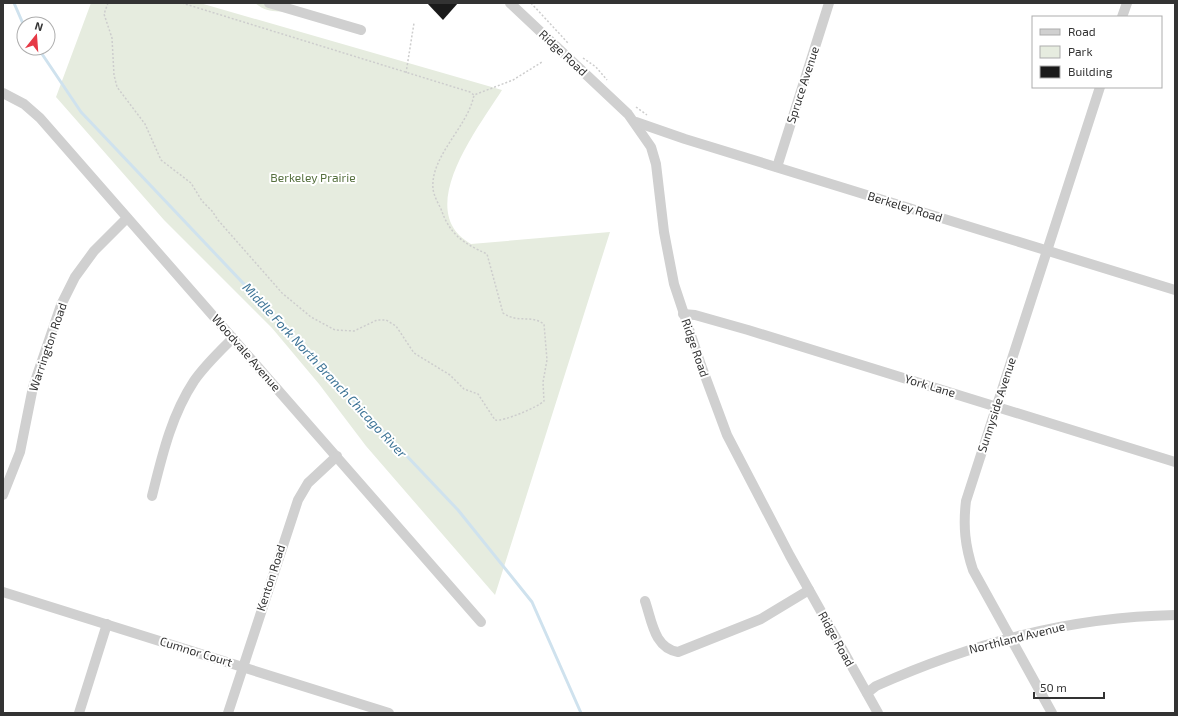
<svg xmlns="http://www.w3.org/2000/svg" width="1178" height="716" font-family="'Exo 2',sans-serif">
  <rect width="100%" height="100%" fill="#fff"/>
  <!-- green -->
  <g fill="#e6ecdf">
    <path d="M91,3H200L502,90C479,127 412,211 471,244L610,232L495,595L366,446L319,384L272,328L164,220L56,97Z"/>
    <path d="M255,3H262L288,11C275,12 266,12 255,3Z"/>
  </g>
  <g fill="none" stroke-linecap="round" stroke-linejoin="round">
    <!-- stream -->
    <g stroke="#cfe2ee" stroke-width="3">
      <path d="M14,3L24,26"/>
      <path d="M38,48L81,112L458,510L532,602L581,713"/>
    </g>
  </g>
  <!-- building -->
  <path fill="#1a1a1a" d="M427,3H458L443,20Z"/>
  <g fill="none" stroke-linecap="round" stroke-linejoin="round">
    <!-- path -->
    <g stroke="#cdcdcd" stroke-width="1.5" stroke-dasharray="2 2" stroke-linecap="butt">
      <path d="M108,3L104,14L112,38L114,75L117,87L145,124L161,160L191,183L202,201L212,211L218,220L282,293L311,317L335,330L354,331L377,320H386L396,326L414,353L450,375L464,389L478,394L495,420C503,422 538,407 544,401L543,382L547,360L544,324C529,314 519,324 503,313L487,254C463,243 450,235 441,209C438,203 434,196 433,189C430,156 468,127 474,95"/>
      <path d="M182,3L470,92L474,95L513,80L542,62"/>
      <path d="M531,3L568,43"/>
      <path d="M583,58L596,67L607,80"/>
      <path d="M406,73L414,23"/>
      <path d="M636,107L647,115"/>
    </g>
    <!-- minor -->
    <g stroke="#d0d0d0" stroke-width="10">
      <path d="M269,3L361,30"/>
      <path d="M510,3L628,114L651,147L656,164L664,232L674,284L701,365L727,435L790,556L878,713"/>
      <path d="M1122,17L1127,3"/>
      <path d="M3,93L24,104L40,118L481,622"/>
      <path d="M636,122L685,139L1175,290"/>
      <path d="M777,167L829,3"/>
      <path d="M683,314L695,315L748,330L1175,462"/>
      <path d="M3,495L20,452L33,387L61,305L75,277L94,251L127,218"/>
      <path d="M152,496C162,456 171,416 194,381C205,365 219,352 233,338"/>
      <path d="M3,592L389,713"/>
      <path d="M645,601C652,621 654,648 678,652L761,619L809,590"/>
      <path d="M867,693L876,686C973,643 1069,617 1175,615"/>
      <path d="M79,713L107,624"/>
      <path d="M228,713L298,500L308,483L337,456"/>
      <path d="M1052,713L973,570C965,546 963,526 966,501L1100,87"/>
    </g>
  </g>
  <g text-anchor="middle" stroke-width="4" stroke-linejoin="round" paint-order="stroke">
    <!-- street labels -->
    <g font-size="12" fill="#333" stroke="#fff">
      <text transform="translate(563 53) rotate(43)" y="4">Ridge Road</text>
      <text transform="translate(803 85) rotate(-72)" y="4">Spruce Avenue</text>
      <text transform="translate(905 207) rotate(17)" y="4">Berkeley Road</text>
      <text transform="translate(48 347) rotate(-71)" y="4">Warrington Road</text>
      <text transform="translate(695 348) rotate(71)" y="4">Ridge Road</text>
      <text transform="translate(246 353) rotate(49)" y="4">Woodvale Avenue</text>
      <text transform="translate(930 386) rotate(17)" y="4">York Lane</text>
      <text transform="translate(997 405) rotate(-72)" y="4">Sunnyside Avenue</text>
      <text transform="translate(271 578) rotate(-72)" y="4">Kenton Road</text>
      <text transform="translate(1017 638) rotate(-14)" y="4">Northland Avenue</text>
      <text transform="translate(836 639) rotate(61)" y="4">Ridge Road</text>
      <text transform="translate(196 652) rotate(17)" y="4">Cumnor Court</text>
    </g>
    <!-- park labels -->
    <g font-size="12" fill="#56703f" stroke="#fff">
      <text x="313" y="182">Berkeley Prairie</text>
    </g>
    <!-- water labels -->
    <g font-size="13" font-style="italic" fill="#3f7597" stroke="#fff">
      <text transform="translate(325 370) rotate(47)" y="5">Middle Fork North Branch Chicago River</text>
    </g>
  </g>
  <!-- border -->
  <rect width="1178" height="716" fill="none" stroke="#333333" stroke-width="8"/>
  <!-- legend -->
  <rect x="1032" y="16" width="130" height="72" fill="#ffffff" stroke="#adadad"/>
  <rect x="1040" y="29" width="20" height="6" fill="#d0d0d0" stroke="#adadad"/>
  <text x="1068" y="36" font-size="12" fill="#333333">Road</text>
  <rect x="1040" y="46" width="20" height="12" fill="#e6ecdf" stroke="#adadad"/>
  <text x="1068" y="56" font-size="12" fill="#333333">Park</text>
  <rect x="1040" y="66" width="20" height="12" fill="#1a1a1a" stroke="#adadad"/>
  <text x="1068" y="76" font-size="12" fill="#333333">Building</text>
  <!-- north arrow -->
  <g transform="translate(36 36) rotate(17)"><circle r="19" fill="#ffffff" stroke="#adadad"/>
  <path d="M0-3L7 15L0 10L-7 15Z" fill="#e63946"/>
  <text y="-6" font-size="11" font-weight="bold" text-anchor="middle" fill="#333333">N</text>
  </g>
  <!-- scale -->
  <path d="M1034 692v6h70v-6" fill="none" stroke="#333333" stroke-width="2"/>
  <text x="1040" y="692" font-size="12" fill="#333333" stroke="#ffffff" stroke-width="3" paint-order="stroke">50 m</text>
</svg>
